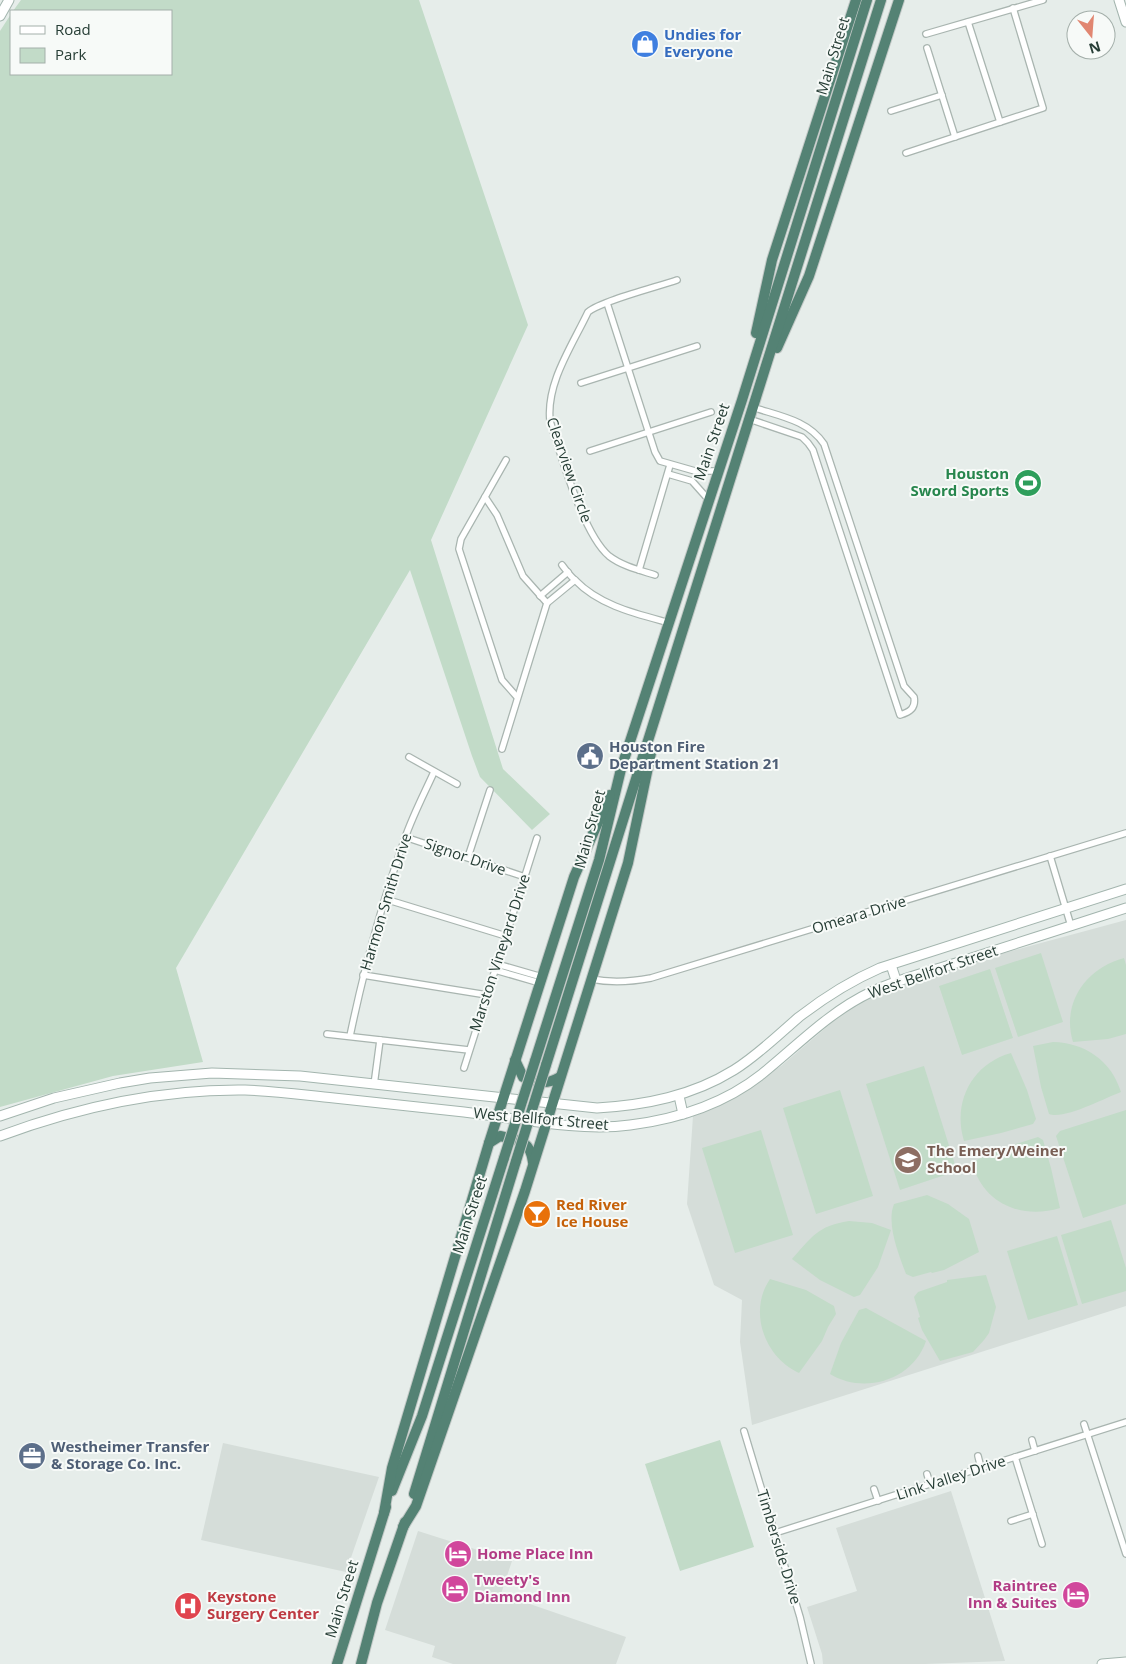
<svg xmlns="http://www.w3.org/2000/svg" width="1126" height="1664" font-family="'Open Sans',sans-serif">
  <rect width="100%" height="100%" fill="#e6edea"/>
  <!-- built -->
  <g fill="#d5ddd9">
    <path d="M1126,920V1306L752,1425L740,1342L742,1300L714,1285L687,1204L693,1116L781,1066L856,1002L938,971Z"/>
    <path d="M223,1443L379,1477L346,1572L201,1540Z"/>
    <path d="M951,1491L1005,1661L925,1664H823L822,1654L807,1607L857,1591L836,1528Z"/>
    <path d="M418,1531L512,1561L501,1594L626,1637L616,1664H453L432,1657L435,1646L385,1630Z"/>
  </g>
  <!-- green -->
  <g fill="#c2dbc8">
    <path d="M21,0H419L528,325L431,540L503,769L550,814L532,830L480,777L472,756L410,570L176,968L203,1062L113,1076L0,1107V31L11,14V74H171V11H13Z"/>
    <path d="M1041,953L1063,1022L1018,1037L995,968Z"/>
    <path d="M1124,958L1126,965V1034L1108,1039L1073,1042C1061,1003 1086,968 1124,958Z"/>
    <path d="M990,969L1013,1038L962,1055L939,986Z"/>
    <path d="M1053,1042C1085,1043 1111,1060 1121,1092C1105,1098 1064,1120 1049,1114L1041,1087L1033,1046Z"/>
    <path d="M1011,1053L1027,1090L1036,1119L1033,1124L1001,1133L964,1141C952,1102 972,1064 1011,1053Z"/>
    <path d="M924,1066L957,1171L900,1190L866,1084Z"/>
    <path d="M840,1090L873,1196L816,1214L783,1108Z"/>
    <path d="M1126,1110V1204L1083,1218L1056,1136L1060,1131Z"/>
    <path d="M761,1130L793,1235L735,1253L702,1148Z"/>
    <path d="M1038,1137L1043,1140L1051,1168L1060,1208C1021,1220 982,1203 972,1162L1006,1147Z"/>
    <path d="M927,1195L948,1204L969,1219L979,1252L944,1270L932,1273L931,1272L913,1277L906,1274C899,1255 886,1224 894,1204Z"/>
    <path d="M1111,1220L1126,1268V1291L1082,1304L1061,1235Z"/>
    <path d="M849,1221L872,1223L891,1230L878,1267L860,1295L854,1297L820,1280L792,1259C812,1237 817,1226 849,1221Z"/>
    <path d="M1057,1236L1078,1305L1028,1320L1007,1251Z"/>
    <path d="M986,1275L996,1307L989,1333L984,1340L973,1352L940,1361L922,1330L918,1318L920,1317L914,1297L918,1292L947,1282V1280Z"/>
    <path d="M770,1279L806,1290L834,1306L836,1314L828,1327L822,1341L799,1373C764,1357 748,1311 770,1279Z"/>
    <path d="M866,1308L926,1341C913,1380 864,1395 830,1374L841,1343L859,1310Z"/>
    <path d="M720,1440L754,1547L680,1571L645,1464Z"/>
  </g>
  <g fill="none" stroke-linecap="round" stroke-linejoin="round">
    <!-- minor casing -->
    <g stroke="#a9b5b0" stroke-width="8">
      <g id="minor">
        <path d="M968,22L1000,122"/>
        <path d="M926,34L1043,0"/>
        <path d="M927,48L955,137"/>
        <path d="M891,111L942,95"/>
        <path d="M906,153L1043,108L1013,8"/>
        <path d="M607,303L655,452L660,461L695,471H718"/>
        <path d="M581,383L697,346"/>
        <path d="M749,419L802,437L808,443L813,450L900,715C910,712 916,708 914,697L904,686L824,444C808,420 779,416 752,407"/>
        <path d="M590,451L711,412"/>
        <path d="M506,460L461,539L459,549L502,680L517,697"/>
        <path d="M668,474L692,481L708,499"/>
        <path d="M485,497L497,515L523,576L547,603"/>
        <path d="M562,565C566,570 570,576 575,580C600,606 637,614 670,623"/>
        <path d="M639,570L670,465"/>
        <path d="M655,575C639,570 622,566 609,556C583,534 561,455 550,421C546,383 572,346 588,312C601,301 657,287 677,280"/>
        <path d="M540,596L568,572"/>
        <path d="M502,749L547,603L575,580"/>
        <path d="M409,757L457,784"/>
        <path d="M405,837L525,877"/>
        <path d="M1050,856L1071,926"/>
        <path d="M468,857L490,790"/>
        <path d="M385,899L506,936"/>
        <path d="M497,964L542,977"/>
        <path d="M495,970L540,983"/>
        <path d="M363,975L487,995"/>
        <path d="M591,979C611,983 630,982 651,978L1126,833"/>
        <path d="M327,1034L469,1050"/>
        <path d="M350,1036C364,969 382,902 405,838C413,815 424,794 434,772"/>
        <path d="M464,1068L537,838"/>
        <path d="M374,1085L380,1040"/>
        <path d="M1084,1424L1126,1554"/>
        <path d="M744,1431L800,1617L811,1664"/>
        <path d="M1032,1440L1035,1451"/>
        <path d="M978,1456L981,1468"/>
        <path d="M1015,1457L1042,1544"/>
        <path d="M927,1474L930,1484"/>
        <path d="M874,1489L878,1501"/>
        <path d="M1011,1521L1033,1514"/>
        <path d="M775,1533L1126,1422"/>
      </g>
    </g>
    <!-- secondary casing -->
    <g stroke="#a3b5ae" stroke-width="11">
      <g id="secondary">
        <path d="M1119,0L1126,22"/>
        <path d="M0,16L9,0"/>
        <path d="M891,965L897,983"/>
        <path d="M679,1096L683,1114"/>
        <path d="M0,1116L54,1098L120,1083L150,1078L212,1073L300,1076L597,1108C646,1105 692,1096 734,1070C758,1055 778,1035 799,1017C825,997 850,981 880,968L1126,889"/>
        <path d="M0,1136C78,1107 161,1089 245,1090C275,1091 304,1095 334,1098C377,1103 421,1107 464,1112C517,1118 578,1132 630,1125C677,1119 724,1104 762,1074C798,1045 829,1012 871,992C898,979 928,972 956,963C1013,945 1069,926 1126,908"/>
        <path d="M1102,1664L1126,1662"/>
      </g>
    </g>
    <!-- trunk casing -->
    <g stroke="#c3c9c7" stroke-width="12">
      <g id="trunk">
        <path d="M756,333L772,260L856,0"/>
        <path d="M777,348L809,276L899,0"/>
        <path d="M515,1060L523,1077C539,1082 544,1086 560,1077"/>
        <path d="M535,1061L599,860L621,769L742,400L867,0"/>
        <path d="M546,1065C660,711 768,355 881,0"/>
        <path d="M489,1143L500,1136C519,1140 530,1140 533,1162"/>
        <path d="M392,1491L422,1416L504,1158"/>
        <path d="M414,1494L516,1161"/>
        <path d="M384,1513L392,1468L489,1143L574,877L610,795"/>
        <path d="M403,1527L416,1506L525,1191L628,863L651,753"/>
        <path d="M337,1664L386,1507"/>
        <path d="M361,1664L377,1603L405,1522"/>
      </g>
    </g>
    <!-- minor -->
    <use href="#minor" stroke="#fff" stroke-width="5.5"/>
    <!-- secondary -->
    <use href="#secondary" stroke="#fff" stroke-width="9"/>
    <!-- trunk -->
    <use href="#trunk" stroke="#548274" stroke-width="10"/>
    <!-- trunk-bridge casing -->
    <g stroke="#c3c9c7" stroke-width="12" stroke-linecap="butt">
      <g id="trunk-bridge">
        <path d="M504,1158L535,1061"/>
        <path d="M516,1161L546,1065"/>
      </g>
    </g>
    <!-- trunk-bridge -->
    <use href="#trunk-bridge" stroke="#548274" stroke-width="10"/>
  </g>
  <!-- icons -->
  <defs>
    <g id="shop-disc" transform="scale(1.4375)"><circle r="9.5" fill="#3f7fe0" stroke="#f7faf8"/><path d="M-5-2.5h2.3a2.7 3.5 0 0 1 5.4 0H5L5.5 6h-11ZM-1.5-2.5h3a1.5 2.3 0 0 0-3 0Z" fill="#fff"/></g>
    <g id="stadium-disc" transform="scale(1.4375)"><circle r="9.5" fill="#2e9e5b" stroke="#f7faf8"/><path d="M0-5a6.5 5 0 1 0 0 10a6.5 5 0 1 0 0-10ZM-3.5-1.8h7v3.6h-7Z" fill="#fff"/></g>
    <g id="civic-disc" transform="scale(1.4375)"><circle r="9.5" fill="#5c6f8a" stroke="#f7faf8"/><path d="M-.6-6.5H3V-4.5H.6V-3L4-1V1h2V6H-6V1h2V-1L-.6-3ZM-1.2 2.5V6h2.4V2.5Z" fill="#fff"/></g>
    <g id="school-disc" transform="scale(1.4375)"><circle r="9.5" fill="#8d6e63" stroke="#f7faf8"/><path d="M0-5L7-2L0 1L-7-2ZM-4 1L0 2.5L4 1V4Q0 6-4 4Z" fill="#fff"/></g>
    <g id="bar-disc" transform="scale(1.4375)"><circle r="9.5" fill="#e8710a" stroke="#f7faf8"/><path d="M-6-5H6L.8 .8V4.5H3.5V6h-7V4.5H-.8V.8Z" fill="#fff"/></g>
    <g id="office-disc" transform="scale(1.4375)"><circle r="9.5" fill="#5c6f8a" stroke="#f7faf8"/><path d="M-6-3h4V-5.5h4V-3h4V5H-6ZM-1-4.5V-3h2v-1.5ZM-6 0V1H6V0Z" fill="#fff"/></g>
    <g id="hotel-disc" transform="scale(1.4375)"><circle r="9.5" fill="#d1479c" stroke="#f7faf8"/><path d="M-6-4.5h1.5V1H6V5H4.5V3h-9V5H-6ZM-4 0a1.8 1.8 0 1 1 3.6 0ZM.5 0V-2.5h3Q6-2.5 6 0Z" fill="#fff"/></g>
    <g id="hospital-disc" transform="scale(1.4375)"><circle r="9.5" fill="#e0444e" stroke="#f7faf8"/><path d="M-5-5h3v3.5h4V-5h3V5h-3V1.5h-4V5h-3Z" fill="#fff"/></g>
  </defs>
  <g fill-rule="evenodd">
    <use href="#shop-disc" x="645" y="44"/>
    <use href="#stadium-disc" x="1028" y="483"/>
    <use href="#civic-disc" x="590" y="756"/>
    <use href="#school-disc" x="908" y="1160"/>
    <use href="#bar-disc" x="537" y="1214"/>
    <use href="#office-disc" x="32" y="1456"/>
    <use href="#hotel-disc" x="458" y="1554"/>
    <use href="#hotel-disc" x="455" y="1589"/>
    <use href="#hotel-disc" x="1076" y="1595"/>
    <use href="#hospital-disc" x="188" y="1606"/>
  </g>
  <g text-anchor="middle" stroke-width="4" stroke-linejoin="round" paint-order="stroke">
    <!-- shop labels -->
    <g font-size="15" font-weight="bold" fill="#366cbe" stroke="#f7faf8" text-anchor="start">
      <text x="664" y="40">Undies for<tspan x="664" dy="17">Everyone</tspan></text>
    </g>
    <!-- street labels -->
    <g font-size="15" fill="#273e36" stroke="#f7faf8">
      <text transform="translate(833 56) rotate(-73)" y="5">Main Street</text>
      <text transform="translate(712 442) rotate(-71)" y="5">Main Street</text>
      <text transform="translate(569 470) rotate(71)" y="5">Clearview Circle</text>
      <text transform="translate(590 829) rotate(-75)" y="5">Main Street</text>
      <text transform="translate(465 857) rotate(19)" y="5">Signor Drive</text>
      <text transform="translate(386 902) rotate(-73)" y="5">Harmon Smith Drive</text>
      <text transform="translate(859 915) rotate(-17)" y="5">Omeara Drive</text>
      <text transform="translate(500 953) rotate(-72)" y="5">Marston Vineyard Drive</text>
      <text transform="translate(933 972) rotate(-19)" y="5">West Bellfort Street</text>
      <text transform="translate(541 1119) rotate(5)" y="5">West Bellfort Street</text>
      <text transform="translate(470 1215) rotate(-72)" y="5">Main Street</text>
      <text transform="translate(951 1478) rotate(-18)" y="5">Link Valley Drive</text>
      <text transform="translate(779 1547) rotate(73)" y="5">Timberside Drive</text>
      <text transform="translate(342 1599) rotate(-73)" y="5">Main Street</text>
    </g>
    <!-- leisure labels -->
    <g font-size="15" font-weight="bold" fill="#27864d" stroke="#f7faf8" text-anchor="end">
      <text x="1009" y="479">Houston<tspan x="1009" dy="17">Sword Sports</tspan></text>
    </g>
    <!-- service labels -->
    <g font-size="15" font-weight="bold" fill="#4e5e75" stroke="#f7faf8" text-anchor="start">
      <text x="609" y="752">Houston Fire<tspan x="609" dy="17">Department Station 21</tspan></text>
      <text x="51" y="1452">Westheimer Transfer<tspan x="51" dy="17">&amp; Storage Co. Inc.</tspan></text>
    </g>
    <!-- education labels -->
    <g font-size="15" font-weight="bold" fill="#785e54" stroke="#f7faf8" text-anchor="start">
      <text x="927" y="1156">The Emery/Weiner<tspan x="927" dy="17">School</tspan></text>
    </g>
    <!-- food labels -->
    <g font-size="15" font-weight="bold" fill="#c56008" stroke="#f7faf8" text-anchor="start">
      <text x="556" y="1210">Red River<tspan x="556" dy="17">Ice House</tspan></text>
    </g>
    <!-- hotel labels -->
    <g font-size="15" font-weight="bold" fill="#b23c85" stroke="#f7faf8" text-anchor="start">
      <text x="477" y="1559">Home Place Inn</text>
      <text x="474" y="1585">Tweety's<tspan x="474" dy="17">Diamond Inn</tspan></text>
      <text x="1057" y="1591" text-anchor="end">Raintree<tspan x="1057" dy="17">Inn &amp; Suites</tspan></text>
    </g>
    <!-- health labels -->
    <g font-size="15" font-weight="bold" fill="#be3a42" stroke="#f7faf8" text-anchor="start">
      <text x="207" y="1602">Keystone<tspan x="207" dy="17">Surgery Center</tspan></text>
    </g>
  </g>
  <!-- legend -->
  <rect x="10" y="10" width="162" height="65" fill="#f7faf8" stroke="#a4afaa"/>
  <rect x="20" y="26" width="25" height="8" fill="#ffffff" stroke="#a4afaa"/>
  <text x="55" y="35" font-size="15" fill="#273e36">Road</text>
  <rect x="20" y="48" width="25" height="15" fill="#c2dbc8" stroke="#a4afaa"/>
  <text x="55" y="60" font-size="15" fill="#273e36">Park</text>
  <!-- north arrow -->
  <g transform="translate(1091 35) rotate(163)"><circle r="24" fill="#f7faf8" stroke="#a4afaa"/>
  <path d="M0-4L9 19L0 12L-9 19Z" fill="#e18671"/>
  <text y="-8" font-size="14" font-weight="bold" text-anchor="middle" fill="#273e36">N</text>
  </g>
</svg>
